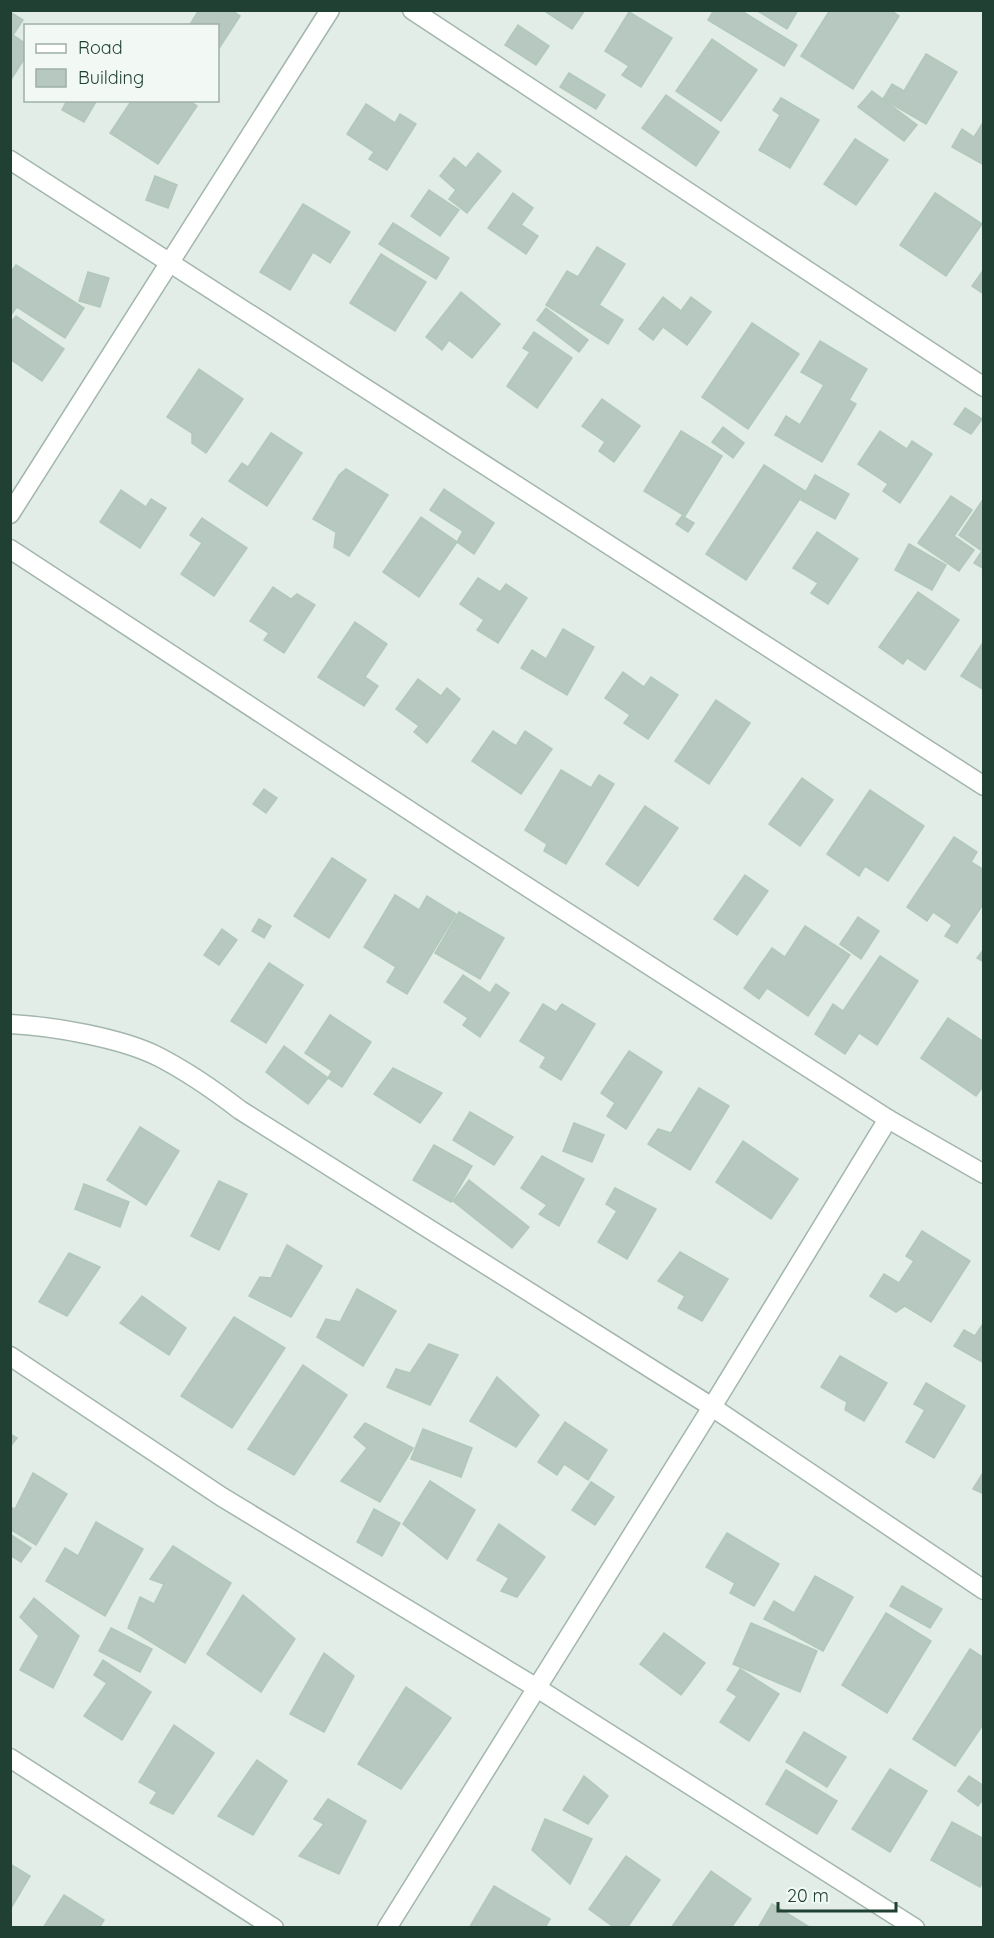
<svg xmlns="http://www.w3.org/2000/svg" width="994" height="1938" font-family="Quicksand,sans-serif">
  <rect width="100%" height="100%" fill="#e1ede6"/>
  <!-- building -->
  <g fill="#b6c8bf" stroke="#b3c8bc" stroke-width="1.5">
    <path d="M199,10H231L240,16L218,50V26H189Z"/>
    <path d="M543,10H585L572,29Z"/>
    <path d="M714,10H740L797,45L784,66L708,20Z"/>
    <path d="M756,10H798L787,29Z"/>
    <path d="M830,10H890L899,16L853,89L801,56Z"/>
    <path d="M10,12L23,20L13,35L26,44V56L12,78Z"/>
    <path d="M629,12L672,38L641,87L622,75L629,66L605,51Z"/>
    <path d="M518,25L549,46L536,65L505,45Z"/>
    <path d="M712,39L757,70L721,121L676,91Z"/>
    <path d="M926,54L957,72L926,124L883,99L892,84L904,91Z"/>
    <path d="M569,73L605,95L596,109L560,87Z"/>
    <path d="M872,91L917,125L904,141L858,107Z"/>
    <path d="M666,95L719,132L696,166L642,128Z"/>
    <path d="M781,98L819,120L790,168L759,150L780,115L773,110Z"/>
    <path d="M67,100H97L84,122L62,110Z"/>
    <path d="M132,100H188L197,106L158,164L110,133Z"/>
    <path d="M366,104L395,123L400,114L416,124L387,170L369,159L374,152L347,134Z"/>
    <path d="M984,121V165L952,147L962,129L974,137Z"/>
    <path d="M855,139L888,160L856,205L824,184Z"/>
    <path d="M478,153L501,171L467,213L449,199L456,190L440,176L454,158L466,168Z"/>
    <path d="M155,176L177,185L168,208L146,200Z"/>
    <path d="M429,190L459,210L440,236L411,216Z"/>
    <path d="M513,193L533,208L521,225L538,236L526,254L488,228Z"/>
    <path d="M935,193L982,224L946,276L900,245Z"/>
    <path d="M303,204L350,232L330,263L313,252L290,290L260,272Z"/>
    <path d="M393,223L449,258L436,279L379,244Z"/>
    <path d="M597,247L625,264L599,305L623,320L608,344L546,305L567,271L578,277Z"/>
    <path d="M381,254L426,282L395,331L350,303Z"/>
    <path d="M16,265L84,308L65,338L17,307L10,316V273Z"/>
    <path d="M984,269V294L972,286Z"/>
    <path d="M88,272L109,278L100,307L79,301Z"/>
    <path d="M461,292L500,324L472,358L449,340L442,350L426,337Z"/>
    <path d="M663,297L681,311L691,297L711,312L687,345L663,327L653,340L639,329Z"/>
    <path d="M546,308L588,340L579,352L537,320Z"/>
    <path d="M16,316L64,349L42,381L10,359V323Z"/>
    <path d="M752,323L799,354L748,429L702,397Z"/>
    <path d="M534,332L572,358L537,408L507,386L530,352L523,348Z"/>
    <path d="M820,341L867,369L849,400L856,404L822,462L775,435L786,416L800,425L824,385L801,372Z"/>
    <path d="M199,369L243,399L206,453L192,443V433L167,417Z"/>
    <path d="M602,399L640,426L614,462L599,451L605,442L582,426Z"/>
    <path d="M965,408L982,419L971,434L954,424Z"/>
    <path d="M723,427L744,443L733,458L712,442Z"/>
    <path d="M681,431L722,456L685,516L644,491Z"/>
    <path d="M880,431L907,449L912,441L932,454L900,503L883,491L888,484L858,464Z"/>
    <path d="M271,433L302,453L267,506L229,481L242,463L248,467Z"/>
    <path d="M764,465L805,491L746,580L706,554Z"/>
    <path d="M346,469L388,495L349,556L334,547L336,532L313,519L339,475Z"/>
    <path d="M815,475L849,494L835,519L801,500Z"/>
    <path d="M444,489L494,523L474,554L457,542L463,531L430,510Z"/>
    <path d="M121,490L146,507L151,499L166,508L140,548L100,522Z"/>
    <path d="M951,496L972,510L954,536L974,550L959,571L918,543Z"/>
    <path d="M984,498V569L974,563L982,551L959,535Z"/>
    <path d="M682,516L694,523L688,532L676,524Z"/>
    <path d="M421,517L457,542L419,597L383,572Z"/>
    <path d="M202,518L247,548L214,596L181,574L202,543L190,535Z"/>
    <path d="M817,532L858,559L828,604L811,593L818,583L793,568Z"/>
    <path d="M909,544L946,565L932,590L895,570Z"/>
    <path d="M478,578L500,592L506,584L527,598L498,643L477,630L484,620L460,604Z"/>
    <path d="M273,587L291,599L297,594L315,605L284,653L264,640L269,633L250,621Z"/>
    <path d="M918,592L959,620L925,670L907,658L903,664L879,647Z"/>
    <path d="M355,622L387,644L365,677L378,686L364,706L318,677Z"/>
    <path d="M563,629L594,647L567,695L521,668L532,650L546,659Z"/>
    <path d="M984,641V690L961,676Z"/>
    <path d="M623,672L644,687L651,677L678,695L648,739L624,723L630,715L605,698Z"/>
    <path d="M418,679L441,696L447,688L460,699L427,743L414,732L419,726L396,709Z"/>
    <path d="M716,700L750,723L709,784L675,761Z"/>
    <path d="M493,731L516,746L525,731L552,749L521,794L472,761Z"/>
    <path d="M561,770L591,788L599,775L614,784L566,864L544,851L547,844L525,830Z"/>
    <path d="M802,778L833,800L800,846L769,824Z"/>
    <path d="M264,789L277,798L266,813L253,804Z"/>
    <path d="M870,790L924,826L888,881L865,866L859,876L827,854Z"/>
    <path d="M645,806L678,828L638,886L606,864Z"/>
    <path d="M954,837L977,852L971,862L984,870V903L957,943L945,936L952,925L933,912L927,921L907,907Z"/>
    <path d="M332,858L366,880L329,938L294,916Z"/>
    <path d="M745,875L768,891L737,935L714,919Z"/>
    <path d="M395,895L419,910L427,896L456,914L407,994L387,982L396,967L364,947Z"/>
    <path d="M459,912L504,938L480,979L435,953Z"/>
    <path d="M858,917L879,931L861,959L840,944Z"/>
    <path d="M259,919L271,926L264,938L252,931Z"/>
    <path d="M805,926L850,955L808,1016L767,988L759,999L744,988L772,948L785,957Z"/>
    <path d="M222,929L237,940L219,965L204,955Z"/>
    <path d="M984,949V962L977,958Z"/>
    <path d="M880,956L918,981L877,1045L859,1033L845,1054L815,1034L833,1004L843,1011Z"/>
    <path d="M269,963L303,985L266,1043L231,1021Z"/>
    <path d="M463,975L490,993L496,984L509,993L480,1037L463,1025L468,1018L444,1002Z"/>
    <path d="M543,1004L556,1012L562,1004L595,1024L561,1080L540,1067L546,1057L520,1041Z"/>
    <path d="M330,1015L371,1042L342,1087L328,1078L332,1071L305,1053Z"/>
    <path d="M948,1018L984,1042V1085L976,1096L921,1058Z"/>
    <path d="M284,1046L328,1078L308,1104L266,1072Z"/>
    <path d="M629,1051L662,1072L626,1129L607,1116L615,1103L601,1093Z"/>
    <path d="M393,1068L442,1093L420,1123L374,1094Z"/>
    <path d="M699,1088L729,1106L690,1170L648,1144L658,1129L671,1133Z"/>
    <path d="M470,1112L513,1137L494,1165L453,1140Z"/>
    <path d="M574,1123L604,1135L592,1162L563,1151Z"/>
    <path d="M140,1127L179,1151L146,1205L107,1180Z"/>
    <path d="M743,1141L798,1179L771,1219L716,1182Z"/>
    <path d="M434,1145L472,1166L451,1202L413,1180Z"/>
    <path d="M542,1156L584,1179L559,1226L539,1214L547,1205L521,1188Z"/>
    <path d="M469,1180L529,1227L512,1248L453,1201Z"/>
    <path d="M219,1181L247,1194L219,1250L191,1236Z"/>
    <path d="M84,1184L129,1202L120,1227L75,1209Z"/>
    <path d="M615,1188L656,1209L627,1259L598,1242L617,1211L606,1204Z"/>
    <path d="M922,1231L970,1261L931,1322L905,1306L896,1312L870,1296L884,1274L899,1283L914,1261L906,1256Z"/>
    <path d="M287,1245L322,1266L291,1317L249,1296L260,1277L271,1278Z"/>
    <path d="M680,1252L728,1279L702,1321L678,1308L685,1296L658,1281Z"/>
    <path d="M69,1253L100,1267L67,1316L39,1302Z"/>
    <path d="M357,1289L396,1311L363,1366L317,1337L326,1319L340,1322Z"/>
    <path d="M142,1296L186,1328L169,1355L120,1323Z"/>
    <path d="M234,1317L285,1348L232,1428L181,1396Z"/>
    <path d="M984,1322V1363L954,1346L964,1330L975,1336Z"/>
    <path d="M429,1344L458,1355L430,1405L387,1387L396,1369L410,1373Z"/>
    <path d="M840,1356L887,1383L864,1421L845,1410L847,1402L821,1387Z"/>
    <path d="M303,1365L347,1395L294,1475L248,1449Z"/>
    <path d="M497,1377L539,1415L516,1447L470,1421Z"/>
    <path d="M926,1383L965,1406L934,1458L906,1442L925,1410L914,1404Z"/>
    <path d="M565,1422L607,1450L588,1480L564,1464L557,1475L538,1462Z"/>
    <path d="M365,1423L413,1448L380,1502L341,1481L367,1448L354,1437Z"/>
    <path d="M423,1429L472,1448L461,1477L411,1459Z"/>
    <path d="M10,1434L17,1438L10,1447Z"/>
    <path d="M984,1471V1494L973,1489Z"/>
    <path d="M33,1473L67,1494L36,1545L10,1529V1507L15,1509Z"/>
    <path d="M430,1481L475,1510L447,1559L403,1524Z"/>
    <path d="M591,1482L614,1497L595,1525L572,1510Z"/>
    <path d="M374,1509L400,1523L382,1556L357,1542Z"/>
    <path d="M96,1522L143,1549L105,1616L46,1581L65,1548L78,1556Z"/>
    <path d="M499,1524L545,1557L517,1597L501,1591L509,1578L477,1560Z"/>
    <path d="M727,1533L779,1564L754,1606L730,1593L735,1583L706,1567Z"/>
    <path d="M10,1534L31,1548L21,1562L10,1555Z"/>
    <path d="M173,1546L231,1583L185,1663L128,1628L140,1597L154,1604L164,1584L150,1579Z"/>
    <path d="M815,1576L853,1597L823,1651L764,1619L774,1601L794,1613Z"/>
    <path d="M902,1586L942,1609L930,1628L890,1606Z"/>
    <path d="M243,1595L295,1639L261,1692L207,1654Z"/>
    <path d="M34,1598L79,1636L53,1688L20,1670L39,1636L20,1617Z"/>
    <path d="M886,1613L931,1641L887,1713L842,1685Z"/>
    <path d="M751,1623L817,1651L800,1692L733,1664Z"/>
    <path d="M111,1628L152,1649L140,1672L99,1651Z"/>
    <path d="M664,1633L705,1663L681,1695L640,1664Z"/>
    <path d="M970,1649L984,1658V1723L955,1766L913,1739Z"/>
    <path d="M324,1653L354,1676L324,1732L290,1714Z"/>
    <path d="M103,1660L151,1692L122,1740L84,1716L107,1683L94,1675Z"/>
    <path d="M740,1669L779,1694L749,1741L720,1722L737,1696L727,1690Z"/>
    <path d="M406,1687L451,1718L401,1789L358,1764Z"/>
    <path d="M174,1725L214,1753L173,1814L150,1803L157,1792L139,1782Z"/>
    <path d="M804,1732L846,1757L827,1787L786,1762Z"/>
    <path d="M257,1760L287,1781L253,1835L218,1816Z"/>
    <path d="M890,1769L927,1791L890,1852L852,1829Z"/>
    <path d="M786,1770L837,1801L817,1834L766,1804Z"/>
    <path d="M584,1776L608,1796L588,1824L563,1810Z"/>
    <path d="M969,1776L984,1786V1798L978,1806L958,1791Z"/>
    <path d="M328,1799L366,1821L339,1874L299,1856L324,1824L314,1819Z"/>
    <path d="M545,1819L592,1839L570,1884L532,1850Z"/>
    <path d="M952,1822L984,1839V1880L980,1887L931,1860Z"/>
    <path d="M626,1856L660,1880L627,1928H615L589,1909Z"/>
    <path d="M10,1864L30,1876L10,1910Z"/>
    <path d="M711,1871L751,1899L731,1928H671Z"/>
    <path d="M494,1886L550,1919L545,1928H469Z"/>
    <path d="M64,1895L104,1920L99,1928H43Z"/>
    <path d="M772,1904L811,1928H758Z"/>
  </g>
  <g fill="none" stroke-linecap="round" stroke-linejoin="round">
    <!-- minor casing -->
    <g stroke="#a3b6ad" stroke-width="21">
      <g id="minor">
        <path d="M412,10L984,387"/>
        <path d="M10,160L984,786"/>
        <path d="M10,514L330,10"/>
        <path d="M10,549L459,843L888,1119L984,1174"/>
        <path d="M10,1024C52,1026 122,1038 159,1057C188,1072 214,1090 240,1110L712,1407L984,1590"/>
        <path d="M10,1356L222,1497L537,1688L915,1928"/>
        <path d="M10,1758L274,1928"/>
        <path d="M387,1928L712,1407L888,1119"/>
      </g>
    </g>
    <!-- minor -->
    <use href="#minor" stroke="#fff" stroke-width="18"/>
  </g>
  <!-- border -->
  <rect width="994" height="1938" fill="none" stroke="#1f4033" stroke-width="24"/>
  <!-- legend -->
  <rect x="24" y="24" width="195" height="78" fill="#f2f9f5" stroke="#9eafa7" stroke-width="1.5"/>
  <rect x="36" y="44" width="30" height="9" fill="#ffffff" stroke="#9eafa7" stroke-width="1.5"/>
  <text x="78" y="54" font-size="18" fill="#1f4033">Road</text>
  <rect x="36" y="69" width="30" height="18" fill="#b6c8bf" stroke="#9eafa7" stroke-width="1.5"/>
  <text x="78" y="84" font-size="18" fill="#1f4033">Building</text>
  <!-- scale -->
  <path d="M778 1902v9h118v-9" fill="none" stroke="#1f4033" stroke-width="3"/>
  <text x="787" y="1902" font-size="18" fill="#1f4033" stroke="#f2f9f5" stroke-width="4.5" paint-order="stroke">20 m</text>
</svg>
